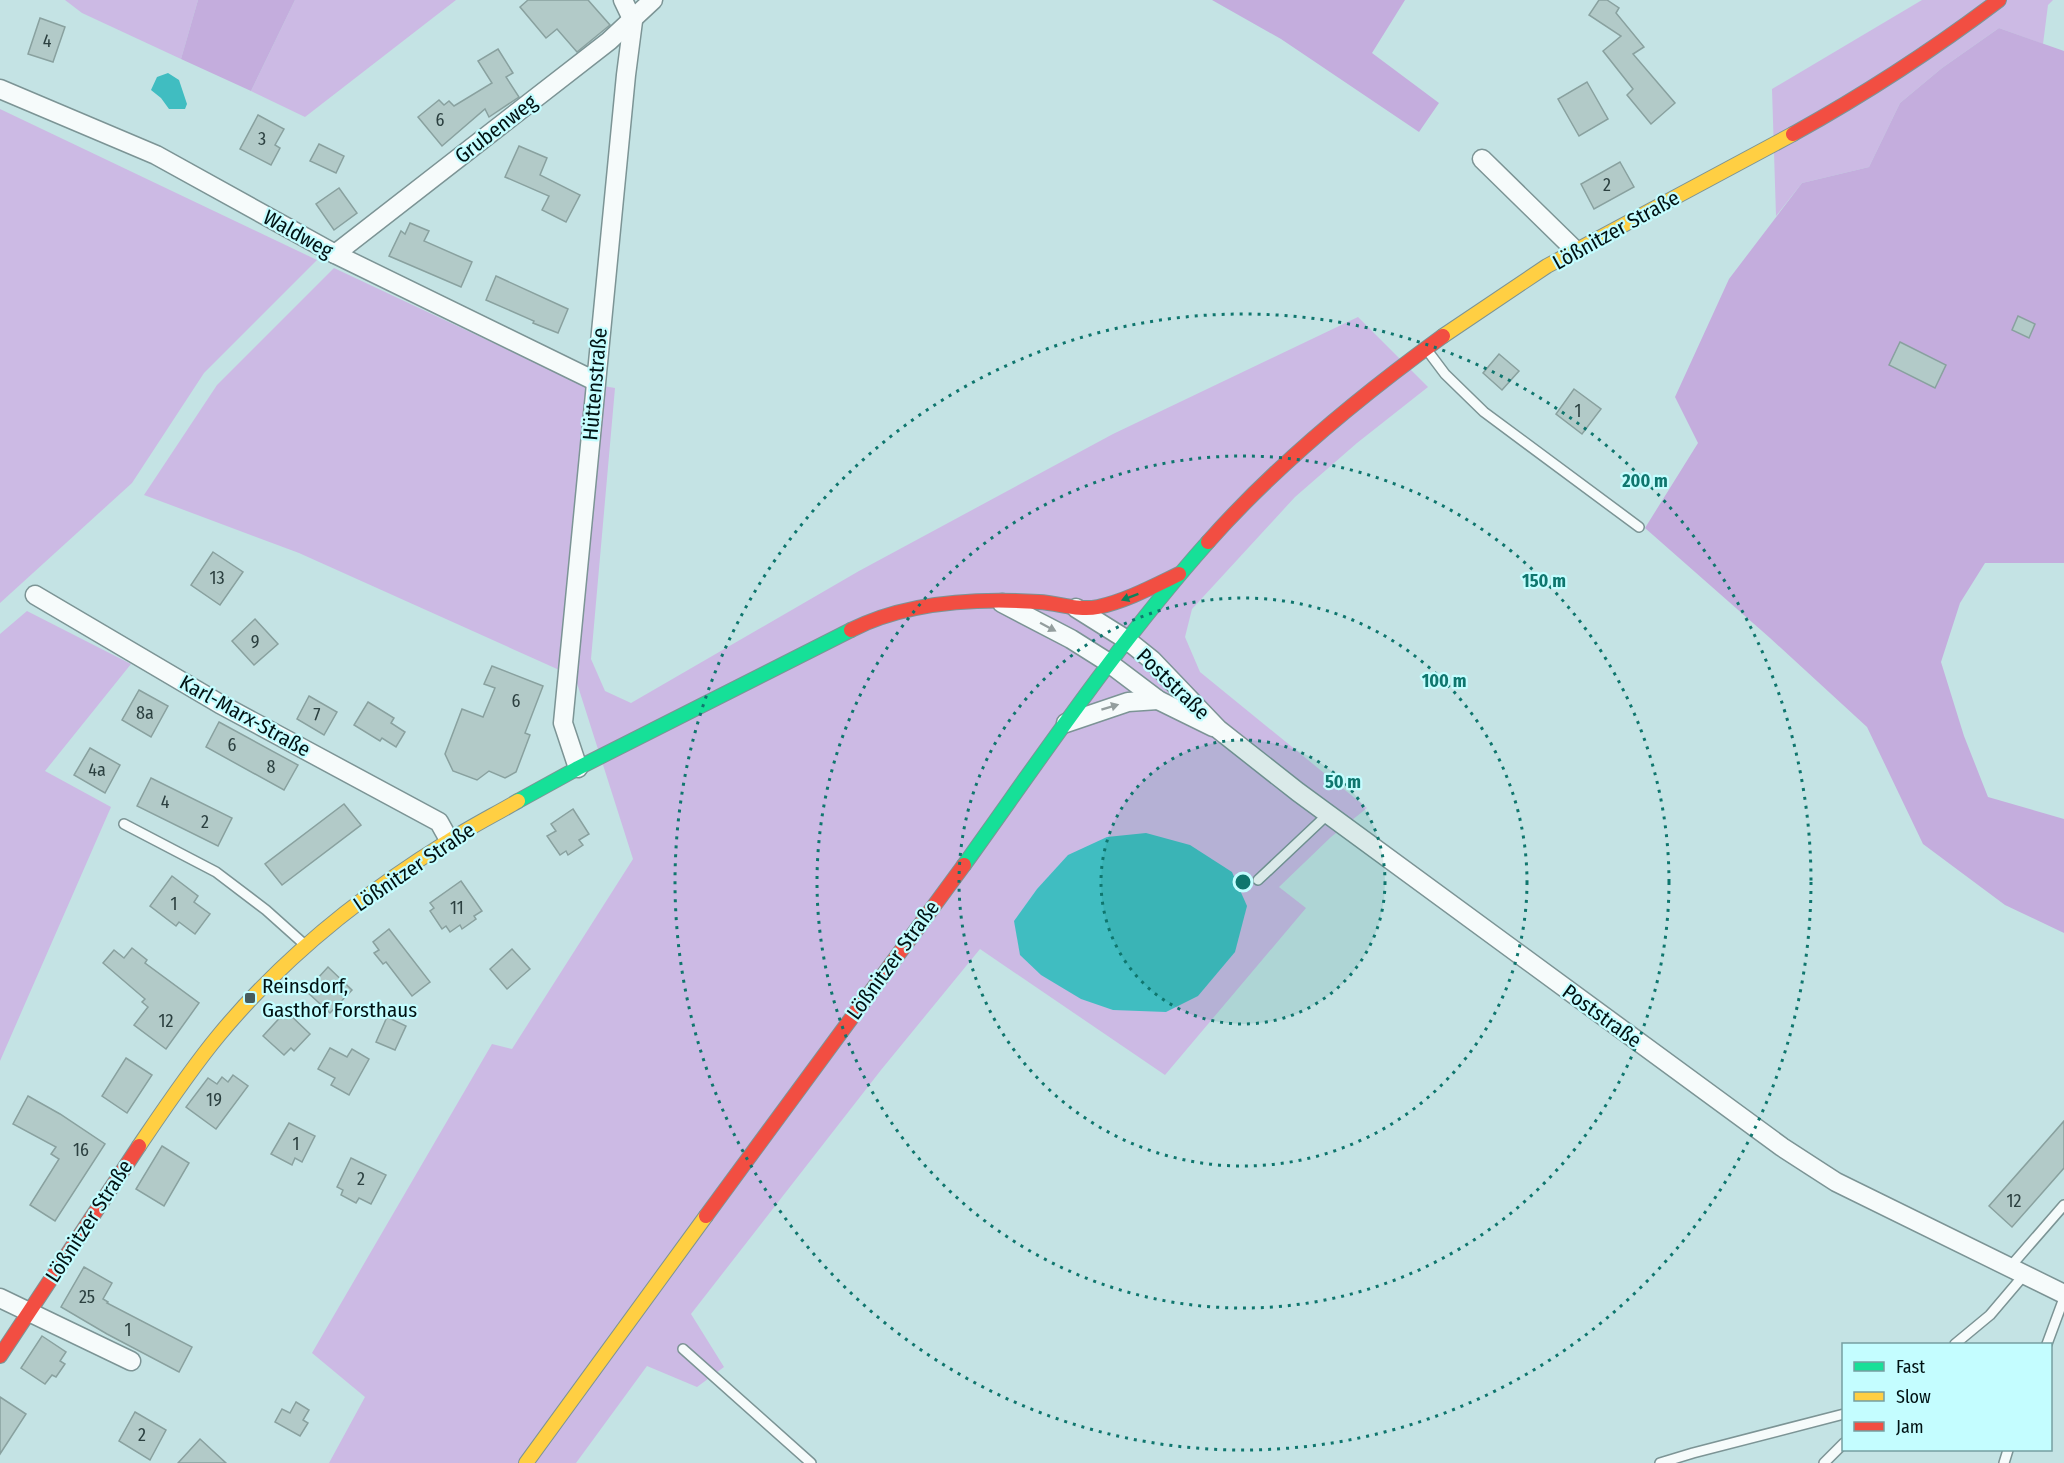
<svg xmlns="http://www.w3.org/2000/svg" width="2064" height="1463" font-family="'Fira Sans Condensed',sans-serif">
  <rect width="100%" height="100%" fill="#c4e3e4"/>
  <!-- green -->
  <g fill="#ccbae4">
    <path d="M65,0H198L181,59L82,13Z"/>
    <path d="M295,0H456L305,117L251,91Z"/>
    <path d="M1922,0H2053L2048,5L2043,44L1999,28L1942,68L1900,103L1869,167L1802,183L1776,216L1772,89Z"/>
    <path d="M0,109L317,260L204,373L132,483L0,603Z"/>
    <path d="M334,268L574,381L615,388L591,659L605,691L631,703L859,571L1113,434L1358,317L1428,387L1357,443L1295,497L1192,609L1185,637L1200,672L1367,808L1331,837L1279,887L1306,908L1165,1075L980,949L881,1070L691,1314L724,1367L697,1387L647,1366L576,1463H329L365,1397L312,1353L492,1044L512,1049L633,859L575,677L299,553L144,495L217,385Z"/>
    <path d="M27,611L131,664L45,771L111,807L0,1061V634Z"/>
  </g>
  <!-- forest -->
  <g fill="#c4addd">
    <path d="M198,0H295L251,91L181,59Z"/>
    <path d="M1212,0H1405L1372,53L1439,103L1419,132L1281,39Z"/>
    <path d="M1999,28L2064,51V563H1985L1960,603L1941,662L1964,736L1988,797L2064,819V933L2005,905L1923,844L1867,727L1770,638L1645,528L1698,443L1675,397L1729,279L1802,183L1869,167L1900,103L1942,68Z"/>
  </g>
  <!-- water -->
  <g fill="#40bdc1">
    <path d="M168,73L179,80L187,104L185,109H169L161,98L151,90L157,77Z"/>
    <path d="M1146,833L1190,845L1232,872L1247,906L1235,952L1198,996L1166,1012L1113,1010L1081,999L1041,975L1020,955L1014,921L1037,889L1068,855L1107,837Z"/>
  </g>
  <!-- building -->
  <g fill="#b2cac8" stroke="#89a19f" stroke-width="1.5">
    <path d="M528,0H588L610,25L577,52L557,29L546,38L520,7Z"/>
    <path d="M1599,0H1607L1619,8L1616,13L1644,47L1633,54L1675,103L1651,124L1627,95L1633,89L1603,51L1621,36L1589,15Z"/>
    <path d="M40,18L65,27L53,62L28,54Z"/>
    <path d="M498,49L513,73L506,77L519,97L489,117L485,109L442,146L418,117L439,100L444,105L449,101L454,106L492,83L478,61Z"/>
    <path d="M1587,82L1608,119L1579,136L1558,99Z"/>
    <path d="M258,115L284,129L275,145L280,148L271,165L240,149Z"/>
    <path d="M319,144L344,156L336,173L310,161Z"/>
    <path d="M519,146L547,158L540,175L580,195L566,222L542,210L549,196L505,177Z"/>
    <path d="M1620,162L1634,187L1594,209L1581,184Z"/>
    <path d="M339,188L357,213L334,230L316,204Z"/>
    <path d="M410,223L429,231L424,241L472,262L461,287L389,256L401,231L405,234Z"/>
    <path d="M496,276L568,309L558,333L533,323L534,321L486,300Z"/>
    <path d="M2018,316L2035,324L2029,338L2012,330Z"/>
    <path d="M1900,342L1946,365L1935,388L1889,365Z"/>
    <path d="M1499,354L1519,371L1502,390L1483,373Z"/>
    <path d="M1574,389L1601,409L1582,434L1556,414Z"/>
    <path d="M213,552L243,572L220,605L191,585Z"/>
    <path d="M255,619L278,644L254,665L232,641Z"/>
    <path d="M492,666L543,686L525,733L530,735L516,772L505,778L489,771L477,780L453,771L445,754L462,709L483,717L495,688L484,684Z"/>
    <path d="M139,690L168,706L151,737L122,720Z"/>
    <path d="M309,696L337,712L324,735L297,719Z"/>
    <path d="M368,702L394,718L391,723L405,732L396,747L382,738L380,741L354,725Z"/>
    <path d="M219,722L298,765L284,790L206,747Z"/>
    <path d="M90,748L120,765L105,793L74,775Z"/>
    <path d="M151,778L232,818L218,846L137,806Z"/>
    <path d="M344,804L361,825L282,885L265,864Z"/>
    <path d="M573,809L589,834L579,840L583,845L568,855L566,851L560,855L547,836L556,831L551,824Z"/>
    <path d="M172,876L198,896L194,902L210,914L195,934L179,922L176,926L150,906Z"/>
    <path d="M461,881L482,911L474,916L476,919L462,929L460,925L450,932L446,926L442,929L430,911L434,908L430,903Z"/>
    <path d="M389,929L430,982L412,996L386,962L383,964L374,953L379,950L373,942Z"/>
    <path d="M132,948L147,960L145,963L199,1003L166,1049L134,1025L148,1007L142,1002L145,999L103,963L114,950L124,958Z"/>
    <path d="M512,949L530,969L507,989L490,969Z"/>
    <path d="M328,967L352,990L330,1013L306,991Z"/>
    <path d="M286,1011L310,1034L294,1051L291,1048L284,1055L263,1036Z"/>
    <path d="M387,1017L406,1026L395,1050L376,1042Z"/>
    <path d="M330,1048L347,1057L352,1049L369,1059L349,1095L331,1085L335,1078L318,1069Z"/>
    <path d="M126,1058L152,1075L127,1113L102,1096Z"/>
    <path d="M233,1075L248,1086L216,1129L186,1107L208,1078L217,1084L222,1077L228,1082Z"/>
    <path d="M28,1096L60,1114L105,1144L55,1221L30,1205L59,1159L51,1154L56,1147L13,1124Z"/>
    <path d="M2064,1121V1168L2012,1227L1989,1206Z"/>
    <path d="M289,1123L315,1136L302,1162L295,1158L292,1165L271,1154Z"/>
    <path d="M162,1146L189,1163L164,1206L136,1189Z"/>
    <path d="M351,1158L386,1175L371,1204L359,1198L356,1203L341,1195L343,1190L337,1187Z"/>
    <path d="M84,1267L112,1283L103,1299L108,1302L107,1303L192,1347L179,1372L107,1334L61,1307Z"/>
    <path d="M42,1336L66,1352L60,1361L65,1364L56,1377L52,1375L45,1384L21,1368Z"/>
    <path d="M0,1397L26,1414L0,1454Z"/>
    <path d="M296,1402L309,1410L303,1420L308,1423L300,1436L275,1422L282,1409L290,1413Z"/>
    <path d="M135,1412L166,1430L150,1460L119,1441Z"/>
    <path d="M200,1439L226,1463H178Z"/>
  </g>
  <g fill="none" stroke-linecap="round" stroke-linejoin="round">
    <!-- lane casing -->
    <g stroke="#7c9495" stroke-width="12">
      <g id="lane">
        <path d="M1427,350L1445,374L1484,412L1639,527"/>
        <path d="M124,824L216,872L266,910L304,944"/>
        <path d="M1258,880L1327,815"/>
        <path d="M2010,1267L2064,1205"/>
        <path d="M1955,1344L1990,1315L2024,1275"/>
        <path d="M2047,1344L2064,1298"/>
        <path d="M683,1349L811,1463"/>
        <path d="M1660,1463L1693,1453L1844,1414"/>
        <path d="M1824,1463L1844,1443"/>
        <path d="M2004,1463L2008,1450"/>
      </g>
    </g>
    <!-- street casing -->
    <g stroke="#7c9495" stroke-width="21">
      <g id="street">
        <path d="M0,89L156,155L335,254L595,381"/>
        <path d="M1482,159L1575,250"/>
        <path d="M335,254L609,41L653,0"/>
        <path d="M35,595L220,704L439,822L449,840"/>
        <path d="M1002,603L1071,639L1109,663L1158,700L1213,727"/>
        <path d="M1076,608L1127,640L1152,660L1218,729L1298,792L1782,1147L1836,1182L2064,1294"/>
        <path d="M1066,723L1128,702L1158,700"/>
        <path d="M578,768L563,723L626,75L633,21L623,0"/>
        <path d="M0,1298L131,1361"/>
      </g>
    </g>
    <!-- fast casing -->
    <g stroke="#7c9495" stroke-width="16">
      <g id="fast">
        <path d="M518,801L578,768L851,630"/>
        <path d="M964,865C1043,755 1118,643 1208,542"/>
      </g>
    </g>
    <!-- slow casing -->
    <g stroke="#7c9495" stroke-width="16">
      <g id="slow">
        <path d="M1443,336L1547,266L1793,134"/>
        <path d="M139,1146C164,1109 190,1070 219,1035C282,959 363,894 447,842C470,827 494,815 518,801"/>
        <path d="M526,1463L706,1216"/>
      </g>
    </g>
    <!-- jam casing -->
    <g stroke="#7c9495" stroke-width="16">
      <g id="jam">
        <path d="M1793,134C1865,94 1933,50 1999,0"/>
        <path d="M1208,542C1277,464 1359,397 1443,336"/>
        <path d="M851,630C906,602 978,598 1039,602C1059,603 1078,611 1098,607C1126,601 1154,586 1179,574"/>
        <path d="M706,1216L964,865"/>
        <path d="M0,1356L139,1146"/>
      </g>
    </g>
    <!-- lane -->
    <use href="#lane" stroke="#f6fbfb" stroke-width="9"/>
    <!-- street -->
    <use href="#street" stroke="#f6fbfb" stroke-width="18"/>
    <!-- fast -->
    <use href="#fast" stroke="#16e098" stroke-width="14"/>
    <!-- slow -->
    <use href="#slow" stroke="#ffcf43" stroke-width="14"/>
    <!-- jam -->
    <use href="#jam" stroke="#f24e42" stroke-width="14"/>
  </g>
  <!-- one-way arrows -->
  <defs><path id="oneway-solid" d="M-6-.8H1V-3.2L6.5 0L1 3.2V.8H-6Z" transform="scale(1.5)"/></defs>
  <use fill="#0c835c" href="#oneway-solid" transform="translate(1130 597) rotate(159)"/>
  <g fill="#949e9e">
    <use href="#oneway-solid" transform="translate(1048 627) rotate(28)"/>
    <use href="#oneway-solid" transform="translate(1110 707) rotate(-17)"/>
  </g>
  <!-- distance rings -->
  <circle cx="1243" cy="882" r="142" fill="#0f766e" fill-opacity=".12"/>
  <g fill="none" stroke="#0f766e" stroke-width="3" stroke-dasharray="3 6">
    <circle cx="1243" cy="882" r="142"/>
    <circle cx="1243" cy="882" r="284"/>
    <circle cx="1243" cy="882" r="426"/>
    <circle cx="1243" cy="882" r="568"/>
  </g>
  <!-- markers -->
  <rect fill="#455b5c" stroke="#c4fdff" stroke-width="2" x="244" y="992" width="12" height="12" rx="3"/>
  <g text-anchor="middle" stroke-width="4.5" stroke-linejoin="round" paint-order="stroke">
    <!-- number labels -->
    <g font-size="18" fill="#2c4040">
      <text x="47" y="47">4</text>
      <text x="440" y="126">6</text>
      <text x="262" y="145">3</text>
      <text x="1607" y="191">2</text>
      <text x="1578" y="417">1</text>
      <text x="217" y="584">13</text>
      <text x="255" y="648">9</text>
      <text x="516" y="707">6</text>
      <text x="145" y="719">8a</text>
      <text x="317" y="721">7</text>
      <text x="232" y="751">6</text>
      <text x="271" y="773">8</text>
      <text x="97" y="776">4a</text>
      <text x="165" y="808">4</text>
      <text x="205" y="828">2</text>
      <text x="174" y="910">1</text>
      <text x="457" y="914">11</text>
      <text x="166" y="1027">12</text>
      <text x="214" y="1106">19</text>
      <text x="296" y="1150">1</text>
      <text x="81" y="1156">16</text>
      <text x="361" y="1185">2</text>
      <text x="2014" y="1207">12</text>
      <text x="87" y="1303">25</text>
      <text x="128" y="1336">1</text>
      <text x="142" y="1441">2</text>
    </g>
    <!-- street labels -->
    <g font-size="21" fill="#001213" stroke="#c4fdff">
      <text transform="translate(496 129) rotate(-38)" y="7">Grubenweg</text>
      <text transform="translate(1616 230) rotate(-29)" y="7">Lößnitzer Straße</text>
      <text transform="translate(298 234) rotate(29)" y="7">Waldweg</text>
      <text transform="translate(595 384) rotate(-85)" y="7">Hüttenstraße</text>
      <text transform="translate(1173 684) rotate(44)" y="7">Poststraße</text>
      <text transform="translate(245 716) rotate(29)" y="7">Karl-Marx-Straße</text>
      <text transform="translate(414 867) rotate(-34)" y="7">Lößnitzer Straße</text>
      <text transform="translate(893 960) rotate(-54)" y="7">Lößnitzer Straße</text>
      <text transform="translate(1602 1016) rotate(36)" y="7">Poststraße</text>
      <text transform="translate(89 1221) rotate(-57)" y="7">Lößnitzer Straße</text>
    </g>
    <!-- poi labels -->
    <g font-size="21" fill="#001213" stroke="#c4fdff" text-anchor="start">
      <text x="262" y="993">Reinsdorf,<tspan x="262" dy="24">Gasthof Forsthaus</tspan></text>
    </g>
  </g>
  <circle cx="1243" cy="882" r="9" fill="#0f766e" stroke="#c4fdff" stroke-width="3"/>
  <g font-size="18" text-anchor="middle" font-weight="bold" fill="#0f766e" stroke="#c4fdff" stroke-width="4.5" stroke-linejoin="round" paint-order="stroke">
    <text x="1645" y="487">200 m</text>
    <text x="1544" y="587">150 m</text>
    <text x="1444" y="687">100 m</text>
    <text x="1343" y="788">50 m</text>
  </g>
  <!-- legend -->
  <rect x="1842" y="1343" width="210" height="108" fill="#c4fdff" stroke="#769fa1" stroke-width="1.5"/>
  <rect x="1854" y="1362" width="30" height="9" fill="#16e098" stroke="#769fa1" stroke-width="1.5"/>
  <text x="1896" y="1373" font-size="18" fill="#001213">Fast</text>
  <rect x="1854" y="1392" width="30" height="9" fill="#ffcf43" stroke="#769fa1" stroke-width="1.5"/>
  <text x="1896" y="1403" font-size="18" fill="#001213">Slow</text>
  <rect x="1854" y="1422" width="30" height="9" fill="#f24e42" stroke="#769fa1" stroke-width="1.5"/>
  <text x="1896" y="1433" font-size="18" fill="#001213">Jam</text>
</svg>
